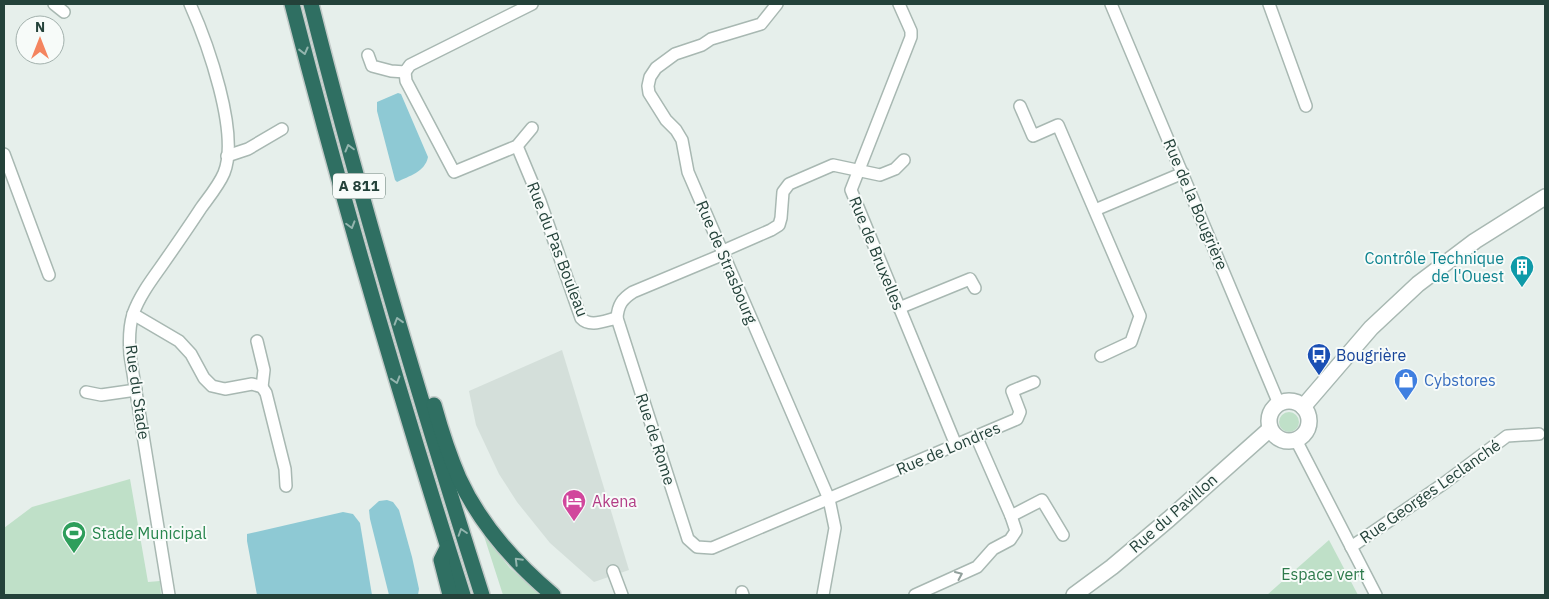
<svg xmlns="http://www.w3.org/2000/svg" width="1549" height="599" font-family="'IBM Plex Sans',sans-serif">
  <rect width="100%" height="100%" fill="#e6efeb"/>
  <!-- built -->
  <path fill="#d4dfda" d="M562,350L629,570L594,582L550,543L517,502L499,474L476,425L469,391Z"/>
  <!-- green -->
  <g fill="#bfe0c8">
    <circle cx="1289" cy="422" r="10"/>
    <path d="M130,479L148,582L160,581L161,595H4V528L32,507Z"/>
    <path d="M484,536L510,568L542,595H503Z"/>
    <path d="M1329,540L1358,595H1267Z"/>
  </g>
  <!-- water -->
  <g fill="#8ec9d4">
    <path d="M398,93L401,94L428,157C425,172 409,176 397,182L395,180L377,111V102Z"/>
    <path d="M387,500L393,502L399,510L412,557L419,589L418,595H389L370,519L369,510L379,501Z"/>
    <path d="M343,512L353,514L360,523L372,595H257L247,541V534Z"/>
  </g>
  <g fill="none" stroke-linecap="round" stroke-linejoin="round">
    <!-- minor casing -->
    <g stroke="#a8b8b2" stroke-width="14">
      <g id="minor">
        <path d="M54,4L64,12"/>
        <path d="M777,4L761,24L711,39L702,45L675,54L656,68L650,77L648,86L649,93L666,120L676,130L682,140L688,172L829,499L835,528L823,595"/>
        <path d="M899,4L911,31V37L851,190L956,445"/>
        <path d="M1111,4L1279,404"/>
        <path d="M1269,4L1306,106"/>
        <path d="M368,55L372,66L391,71L405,72L410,65L532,4"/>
        <path d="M405,72L406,81L454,172L517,146L532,128"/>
        <path d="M1020,106L1033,136L1058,125L1140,316L1131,342L1101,356"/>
        <path d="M517,146L540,201L581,318C590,328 606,320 617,318"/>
        <path d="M4,154L49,275"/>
        <path d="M227,156L248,149L282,129"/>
        <path d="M1095,210L1183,173"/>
        <path d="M723,251L771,230L779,225L781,218L783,192L789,184L833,165L880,175L895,169L904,160"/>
        <path d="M724,254L633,292C622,299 618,305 617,318L688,539L697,547L712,548L1017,419L1020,412L1012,391L1034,382"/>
        <path d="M899,308L970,279L975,288"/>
        <path d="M133,314L179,341L191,354L204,378L212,386L225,389L252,384L262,387L266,393L285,469L286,486"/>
        <path d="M257,341L264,370L262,387"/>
        <path d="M86,392L101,395L136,390"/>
        <path d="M1296,440L1376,595"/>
        <path d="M1011,516L1042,500L1063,535"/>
        <path d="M1351,547L1443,484L1507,436L1539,434"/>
        <path d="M613,571L622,595"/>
        <path d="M742,592L743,595"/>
        <path d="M169,595L130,355C129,342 129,327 133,314C139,297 150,282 160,268C174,248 188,228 201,208C209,197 219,185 224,173C240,133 207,42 190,4"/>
        <path d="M915,595L977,567L993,549L1010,540L1016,531L1011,516L976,436"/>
      </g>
    </g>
    <!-- tertiary casing -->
    <g stroke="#a8b8b2" stroke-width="18">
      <g id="tertiary">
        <circle cx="1289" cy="421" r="20"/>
        <path d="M1303,407L1371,328L1418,284L1475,241L1545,197"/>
        <path d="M1074,595L1112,567L1169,519L1270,429"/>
      </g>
    </g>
    <!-- motorway casing -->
    <g stroke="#c2cac8" stroke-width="18">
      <g id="motorway">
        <path d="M292,4C343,203 401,400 463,595"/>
        <path d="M311,4C361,203 420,400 482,595"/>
        <path d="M434,405C441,430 449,455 459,478C480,524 515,563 553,595"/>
        <path d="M447,548L441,560L450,595"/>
      </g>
    </g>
    <!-- minor -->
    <use href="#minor" stroke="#fff" stroke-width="11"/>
    <!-- tertiary -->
    <use href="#tertiary" stroke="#fff" stroke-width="15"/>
    <!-- motorway -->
    <use href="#motorway" stroke="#2f6f62" stroke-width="15"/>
  </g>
  <!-- one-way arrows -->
  <defs><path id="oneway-chevron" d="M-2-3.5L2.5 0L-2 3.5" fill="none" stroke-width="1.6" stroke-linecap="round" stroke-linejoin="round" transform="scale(1.25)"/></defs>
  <g stroke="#93b5ae">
    <use href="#oneway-chevron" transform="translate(304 51) rotate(76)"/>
    <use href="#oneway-chevron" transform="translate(349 148) rotate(-105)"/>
    <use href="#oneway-chevron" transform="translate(351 225) rotate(74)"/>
    <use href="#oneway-chevron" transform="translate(398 321) rotate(-107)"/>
    <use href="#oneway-chevron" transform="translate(396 380) rotate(73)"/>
    <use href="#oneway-chevron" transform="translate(462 532) rotate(-108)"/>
    <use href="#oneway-chevron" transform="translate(518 561) rotate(-135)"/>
  </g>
  <use stroke="#92a09c" href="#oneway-chevron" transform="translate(959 575) rotate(-24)"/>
  <!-- icons -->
  <defs>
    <g id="building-pin" transform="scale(1.25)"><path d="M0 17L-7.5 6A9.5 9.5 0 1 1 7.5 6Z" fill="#0f9aa8" stroke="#f7fbf9"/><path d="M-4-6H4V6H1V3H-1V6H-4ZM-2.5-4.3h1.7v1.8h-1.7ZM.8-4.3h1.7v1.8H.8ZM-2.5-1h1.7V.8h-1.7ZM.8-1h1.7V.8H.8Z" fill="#fff"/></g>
    <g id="bus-pin" transform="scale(1.25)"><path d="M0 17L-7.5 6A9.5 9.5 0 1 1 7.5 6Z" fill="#1a4fb4" stroke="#f7fbf9"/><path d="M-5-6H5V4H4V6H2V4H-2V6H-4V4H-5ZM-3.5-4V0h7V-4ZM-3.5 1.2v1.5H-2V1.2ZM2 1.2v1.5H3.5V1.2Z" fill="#fff"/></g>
    <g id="shop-pin" transform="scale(1.25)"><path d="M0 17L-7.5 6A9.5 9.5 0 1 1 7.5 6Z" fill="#3f7fe0" stroke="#f7fbf9"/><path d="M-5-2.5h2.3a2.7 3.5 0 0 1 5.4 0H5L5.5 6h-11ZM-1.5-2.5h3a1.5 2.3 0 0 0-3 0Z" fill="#fff"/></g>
    <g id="hotel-pin" transform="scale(1.25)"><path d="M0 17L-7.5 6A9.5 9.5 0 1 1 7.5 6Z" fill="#d1479c" stroke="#f7fbf9"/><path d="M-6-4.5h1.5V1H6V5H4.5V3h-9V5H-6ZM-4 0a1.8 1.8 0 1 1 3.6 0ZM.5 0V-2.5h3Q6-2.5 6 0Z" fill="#fff"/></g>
    <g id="stadium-pin" transform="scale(1.25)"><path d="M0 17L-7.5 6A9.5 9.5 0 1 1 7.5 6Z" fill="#2e9e5b" stroke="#f7fbf9"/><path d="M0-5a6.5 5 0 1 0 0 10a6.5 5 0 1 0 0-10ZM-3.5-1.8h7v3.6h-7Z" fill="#fff"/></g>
  </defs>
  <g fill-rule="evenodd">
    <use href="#building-pin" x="1522" y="267"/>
    <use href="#bus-pin" x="1319" y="355"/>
    <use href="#shop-pin" x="1406" y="380"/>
    <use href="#hotel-pin" x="574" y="501"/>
    <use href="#stadium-pin" x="74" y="533"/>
  </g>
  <g text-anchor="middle" stroke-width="4" stroke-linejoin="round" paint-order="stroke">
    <!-- shield labels -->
    <rect fill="#f7fbf9" stroke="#637a73" stroke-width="1" x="333" y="173.5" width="52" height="25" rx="4"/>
    <g font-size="15" font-weight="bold" fill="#24423a">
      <text x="359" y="191">A 811</text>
    </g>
    <!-- street labels -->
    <g font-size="16" fill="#24423a" stroke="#f7fbf9">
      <text transform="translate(1196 204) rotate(67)" y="6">Rue de la Bougrière</text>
      <text transform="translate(558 249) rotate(69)" y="6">Rue du Pas Bouleau</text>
      <text transform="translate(877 253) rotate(68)" y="6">Rue de Bruxelles</text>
      <text transform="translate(727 262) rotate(67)" y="6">Rue de Strasbourg</text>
      <text transform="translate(138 392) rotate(82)" y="6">Rue du Stade</text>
      <text transform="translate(656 439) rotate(72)" y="6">Rue de Rome</text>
      <text transform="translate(948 448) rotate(-23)" y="6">Rue de Londres</text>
      <text transform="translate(1430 491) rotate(-35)" y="6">Rue Georges Leclanché</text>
      <text transform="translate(1173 513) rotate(-41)" y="6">Rue du Pavillon</text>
    </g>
    <!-- culture labels -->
    <g font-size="16" fill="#0d838f" stroke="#f7fbf9" text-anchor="end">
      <text x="1504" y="264">Contrôle Technique<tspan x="1504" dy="18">de l'Ouest</tspan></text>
    </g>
    <!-- transit labels -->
    <g font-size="16" fill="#164399" stroke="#f7fbf9" text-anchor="start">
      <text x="1336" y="361">Bougrière</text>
    </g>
    <!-- shop labels -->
    <g font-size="16" fill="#366cbe" stroke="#f7fbf9" text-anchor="start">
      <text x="1424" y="386">Cybstores</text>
    </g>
    <!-- hotel labels -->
    <g font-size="16" fill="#b23c85" stroke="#f7fbf9" text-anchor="start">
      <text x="592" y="507">Akena</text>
    </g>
    <!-- leisure labels -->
    <g font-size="16" fill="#27864d" stroke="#f7fbf9" text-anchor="start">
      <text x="92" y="539">Stade Municipal</text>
    </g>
    <!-- park labels -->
    <g font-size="16" fill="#2d7a4b" stroke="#f7fbf9">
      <text x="1323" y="580">Espace vert</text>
    </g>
  </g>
  <!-- border -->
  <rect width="1549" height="599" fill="none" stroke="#24423a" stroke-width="10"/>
  <!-- north arrow -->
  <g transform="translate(40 40)"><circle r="24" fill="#f7fbf9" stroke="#a3b1ad"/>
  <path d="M0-4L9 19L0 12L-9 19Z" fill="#f4845f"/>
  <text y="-8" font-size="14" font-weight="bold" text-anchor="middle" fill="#24423a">N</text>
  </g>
</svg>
